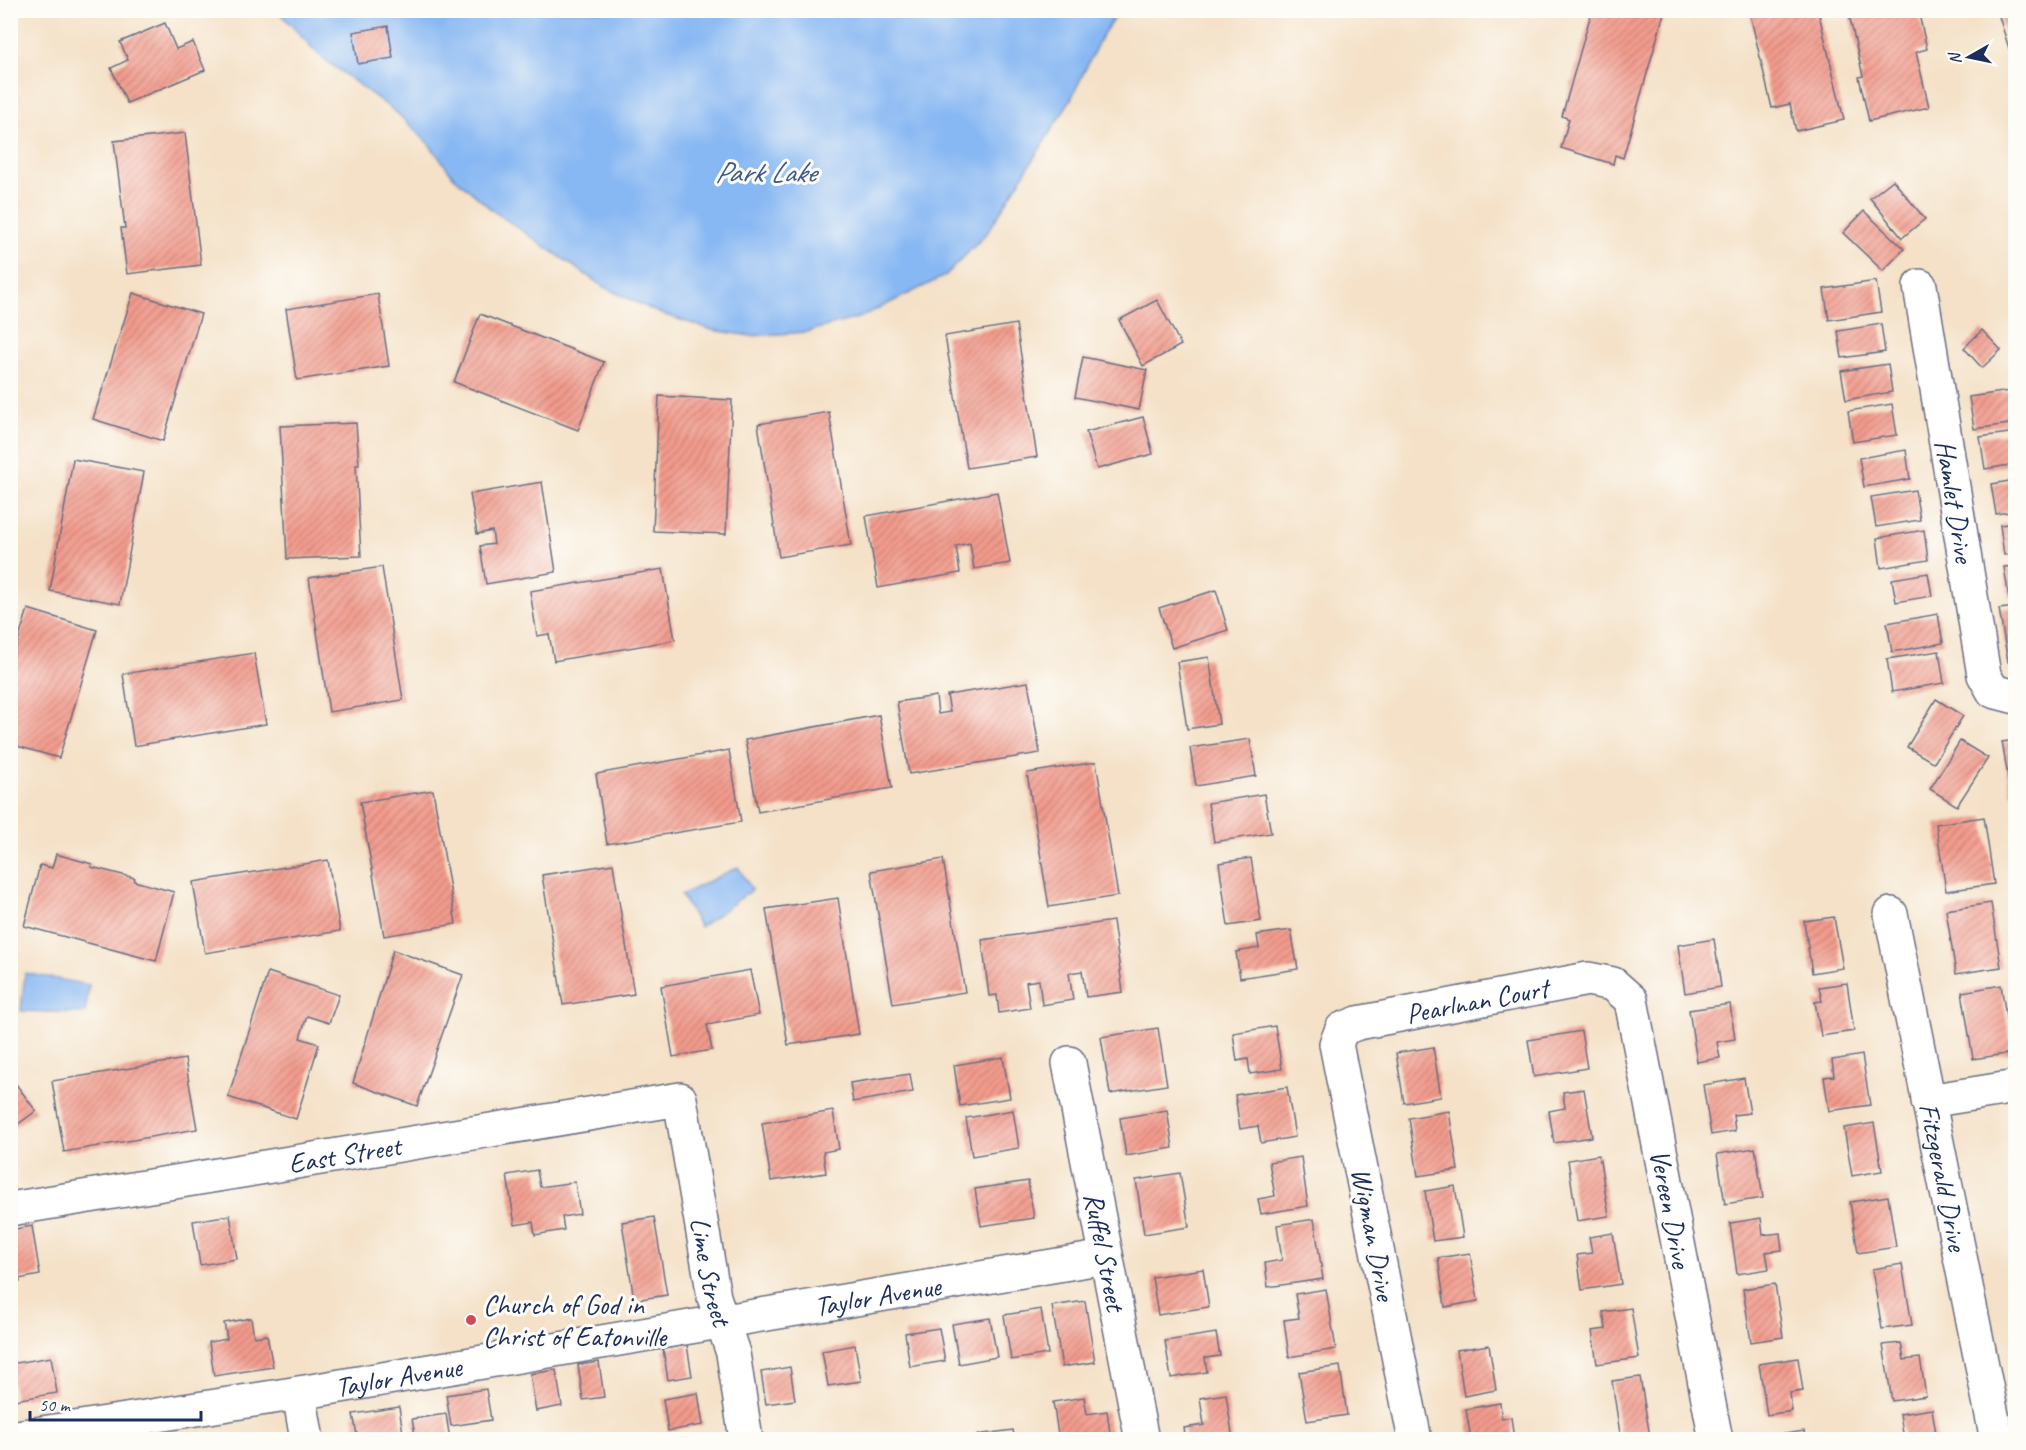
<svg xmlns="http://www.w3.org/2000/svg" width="2026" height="1450" font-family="Caveat,sans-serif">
  <defs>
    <pattern id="building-hatch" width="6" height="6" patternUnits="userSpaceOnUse" patternTransform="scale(1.5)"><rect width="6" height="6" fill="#f39b8c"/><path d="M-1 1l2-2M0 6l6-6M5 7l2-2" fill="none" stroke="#c47f76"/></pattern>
  </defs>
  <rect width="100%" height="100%" fill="#fdfcf7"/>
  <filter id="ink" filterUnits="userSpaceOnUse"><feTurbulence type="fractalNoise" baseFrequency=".0167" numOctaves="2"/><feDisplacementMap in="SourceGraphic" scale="12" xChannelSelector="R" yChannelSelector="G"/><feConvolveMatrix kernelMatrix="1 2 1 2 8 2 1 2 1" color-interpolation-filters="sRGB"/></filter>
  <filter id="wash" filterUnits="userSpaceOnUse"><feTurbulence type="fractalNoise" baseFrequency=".008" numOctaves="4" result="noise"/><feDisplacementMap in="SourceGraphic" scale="24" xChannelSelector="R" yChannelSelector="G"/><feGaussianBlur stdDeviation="1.35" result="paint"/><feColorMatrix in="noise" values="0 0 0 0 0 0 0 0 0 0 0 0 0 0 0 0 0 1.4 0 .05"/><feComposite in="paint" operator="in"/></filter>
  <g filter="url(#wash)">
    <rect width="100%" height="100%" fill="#f4e1c7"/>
    <!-- water -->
    <g fill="#88b8f3" stroke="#5274a8" stroke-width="1.5">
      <path d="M278,11H1119L1101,37L1071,99L987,233L945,276L861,317L806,332L751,336L712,330L659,313L604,287L492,210L453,176L429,144L397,113L320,56Z"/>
      <path d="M738,867L752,890L700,927L681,895Z"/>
      <path d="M25,973L89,985L85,1013L21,1011Z"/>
    </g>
    <g id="blocks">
      <!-- building -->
      <g fill="url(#building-hatch)">
        <path d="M1592,10H1665L1623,158L1615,155L1613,164L1561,148L1569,119L1562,116Z"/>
        <path d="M1749,10H1818L1844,120L1796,131L1790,104L1772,108Z"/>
        <path d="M1848,10H1918L1927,49L1916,52L1929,107L1869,121L1859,77L1863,76Z"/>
        <path d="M1997,10H2016V57L2012,58Z"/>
        <path d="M165,23L176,49L193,42L205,70L127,103L111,68L128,60L120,42Z"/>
        <path d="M388,26L393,58L358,64L353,32Z"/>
        <path d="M185,133L201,265L127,274L121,228H125L114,141Z"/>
        <path d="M1893,180L1925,219L1902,238L1870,198Z"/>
        <path d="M1864,211L1904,249L1883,271L1843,233Z"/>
        <path d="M1876,281L1881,312L1829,320L1824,289Z"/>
        <path d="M133,293L201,314L163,441L93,419Z"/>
        <path d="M378,294L389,366L297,380L286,309Z"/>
        <path d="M1157,300L1181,345L1143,366L1119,320Z"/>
        <path d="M480,314L604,362L578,430L454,382Z"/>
        <path d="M1016,324L1037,457L967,468L945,336Z"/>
        <path d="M1881,324L1885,352L1842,358L1838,331Z"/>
        <path d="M1982,330L2001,350L1982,368L1964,348Z"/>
        <path d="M1083,357L1147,370L1139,410L1075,397Z"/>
        <path d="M1888,364L1892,392L1846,400L1841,371Z"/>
        <path d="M2016,390V423L1974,429L1969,397Z"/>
        <path d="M659,396L732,400L726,534L653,531Z"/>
        <path d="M1892,404L1897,435L1853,442L1848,411Z"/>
        <path d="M829,412L851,545L779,557L758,424Z"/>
        <path d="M1143,417L1153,454L1097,469L1086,432Z"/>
        <path d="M356,423L359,465H356L361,556L287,559L280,426Z"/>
        <path d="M2016,432V464L1985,469L1980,437Z"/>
        <path d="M1906,450L1910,479L1864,487L1859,458Z"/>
        <path d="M73,459L144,472L120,604L50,591Z"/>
        <path d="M2016,480V511L1996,514L1991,484Z"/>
        <path d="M542,482L556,572L486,584L480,546L494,544L492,531L477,534L470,494Z"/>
        <path d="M1915,490L1920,520L1876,527L1871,497Z"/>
        <path d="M997,492L1010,563L974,569L970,543L956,546L960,573L878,588L866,516Z"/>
        <path d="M2016,523V554L2004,555L2000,525Z"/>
        <path d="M1924,530L1928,560L1881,568L1877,538Z"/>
        <path d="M2016,566V597L2009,598L2004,567Z"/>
        <path d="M382,567L403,700L329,712L309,578Z"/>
        <path d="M663,569L675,640L554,661L549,634L537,636L530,591Z"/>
        <path d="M1928,573L1932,596L1896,602L1892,579Z"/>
        <path d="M1216,590L1228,630L1172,648L1159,608Z"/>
        <path d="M2016,607V661L2008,662L1999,609Z"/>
        <path d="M28,609L97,630L59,758L10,744V666Z"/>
        <path d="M1938,614L1943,643L1892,652L1887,623Z"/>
        <path d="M1939,651L1944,683L1892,692L1887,659Z"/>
        <path d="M254,653L266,724L134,746L123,674Z"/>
        <path d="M1209,657L1219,724L1187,729L1177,662Z"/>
        <path d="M1028,682L1040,753L909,774L897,702L936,696L938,714L950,712L947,695Z"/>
        <path d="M1936,699L1963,716L1934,763L1907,747Z"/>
        <path d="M879,715L892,788L758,812L745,740Z"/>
        <path d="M1250,739L1256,776L1196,786L1190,748Z"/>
        <path d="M2016,740V793L2011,794L2002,742Z"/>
        <path d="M1960,741L1988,758L1957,806L1930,789Z"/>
        <path d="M729,750L741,822L607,844L596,774Z"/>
        <path d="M1096,762L1118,896L1049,907L1027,773Z"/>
        <path d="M433,790L456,924L384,936L360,802Z"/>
        <path d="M1264,794L1271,833L1214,842L1208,803Z"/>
        <path d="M1984,817L1994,884L1946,891L1936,824Z"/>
        <path d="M56,854L92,864L91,867L135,878L134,881L174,892L156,961L24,926L40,865L52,868Z"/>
        <path d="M1251,858L1261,921L1228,926L1219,863Z"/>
        <path d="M943,859L965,992L893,1004L871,871Z"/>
        <path d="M328,860L340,931L205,953L193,882Z"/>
        <path d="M613,864L634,994L563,1005L542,875Z"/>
        <path d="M838,898L859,1034L788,1045L766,909Z"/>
        <path d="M1991,903L2001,967L1956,974L1946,910Z"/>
        <path d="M1834,917L1843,968L1812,973L1804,921Z"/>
        <path d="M1113,921L1123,992L1086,997L1082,971L1069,973L1073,1000L1042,1005L1039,980L1026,982L1030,1008L999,1013L997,995L989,996L982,940Z"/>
        <path d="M1291,930L1298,969L1240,978L1236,952L1259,948L1257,935Z"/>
        <path d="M1714,939L1721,987L1685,993L1678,945Z"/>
        <path d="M393,950L463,975L417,1106L353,1083Z"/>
        <path d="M750,970L759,1015L707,1025L712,1050L673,1057L661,986Z"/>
        <path d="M268,972L339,995L329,1023L307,1016L300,1038L319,1044L296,1119L228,1097Z"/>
        <path d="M1847,983L1854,1031L1821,1036L1815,1002L1822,1001L1819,987Z"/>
        <path d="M2001,985L2012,1053L1973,1059L1962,992Z"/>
        <path d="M1730,1004L1735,1039L1717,1042L1720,1058L1697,1062L1689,1010Z"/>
        <path d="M1275,1026L1282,1069L1250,1074L1248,1059L1237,1061L1233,1033Z"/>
        <path d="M1158,1028L1167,1085L1110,1094L1101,1037Z"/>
        <path d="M1581,1031L1587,1068L1534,1077L1528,1040Z"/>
        <path d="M1433,1047L1441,1097L1404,1103L1396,1053Z"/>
        <path d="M1862,1055L1870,1105L1829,1111L1824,1077L1834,1076L1832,1060Z"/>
        <path d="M1003,1057L1010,1098L960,1106L954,1065Z"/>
        <path d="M185,1059L197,1129L64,1152L52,1081Z"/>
        <path d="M910,1074L913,1092L853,1102L850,1083Z"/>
        <path d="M10,1076L36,1111L10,1130Z"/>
        <path d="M1744,1078L1750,1113L1733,1115L1735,1131L1711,1135L1703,1085Z"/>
        <path d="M1287,1087L1295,1137L1261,1143L1258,1126L1240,1129L1235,1095Z"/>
        <path d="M1584,1089L1592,1137L1554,1143L1549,1111L1565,1108L1563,1092Z"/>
        <path d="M1013,1110L1019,1148L972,1156L966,1118Z"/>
        <path d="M1167,1110L1173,1148L1126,1156L1120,1118Z"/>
        <path d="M833,1111L839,1149L823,1152L826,1173L771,1181L762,1123Z"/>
        <path d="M1449,1111L1458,1170L1418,1176L1409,1118Z"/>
        <path d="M1874,1123L1882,1171L1852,1176L1844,1128Z"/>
        <path d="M1755,1148L1763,1198L1725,1204L1717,1154Z"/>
        <path d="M1599,1155L1609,1216L1577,1221L1568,1160Z"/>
        <path d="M1301,1157L1308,1206L1261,1214L1258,1199L1275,1196L1269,1162Z"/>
        <path d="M537,1170L540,1187L575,1182L580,1214L562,1217L564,1230L535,1235L533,1222L515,1225L507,1175Z"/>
        <path d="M1180,1173L1189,1227L1144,1234L1136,1180Z"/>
        <path d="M1028,1181L1034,1218L981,1226L975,1189Z"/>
        <path d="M1455,1186L1463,1237L1433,1241L1425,1191Z"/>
        <path d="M1888,1196L1896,1247L1858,1253L1850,1202Z"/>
        <path d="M230,1215L237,1259L200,1265L193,1221Z"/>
        <path d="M654,1217L667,1295L634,1300L622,1222Z"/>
        <path d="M1761,1218L1763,1235L1780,1233L1782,1250L1766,1252L1769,1269L1737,1274L1730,1223Z"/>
        <path d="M1314,1219L1323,1279L1268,1287L1265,1263L1282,1260L1277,1225Z"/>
        <path d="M32,1226L40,1275L19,1279L20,1282L10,1284V1230Z"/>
        <path d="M1613,1233L1621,1284L1582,1290L1577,1255L1592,1253L1589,1237Z"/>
        <path d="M1470,1253L1478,1301L1445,1307L1438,1258Z"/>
        <path d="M1902,1264L1912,1325L1882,1329L1872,1269Z"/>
        <path d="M1203,1269L1209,1307L1158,1315L1152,1277Z"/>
        <path d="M1775,1284L1783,1337L1751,1342L1743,1289Z"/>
        <path d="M1326,1289L1336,1349L1289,1357L1284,1320L1299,1318L1295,1294Z"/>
        <path d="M1085,1301L1095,1362L1062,1367L1052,1306Z"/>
        <path d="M1631,1308L1639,1358L1597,1364L1592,1331L1606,1329L1603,1312Z"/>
        <path d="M1041,1309L1048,1354L1011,1360L1004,1315Z"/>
        <path d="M251,1318L254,1337L267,1335L273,1367L214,1376L209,1342L227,1339L224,1323Z"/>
        <path d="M990,1318L997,1357L959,1364L952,1324Z"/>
        <path d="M939,1328L945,1361L910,1367L905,1333Z"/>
        <path d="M1216,1333L1220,1356L1205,1358L1207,1372L1171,1378L1165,1341Z"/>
        <path d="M1901,1343L1904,1360L1920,1358L1926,1396L1892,1401L1883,1345Z"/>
        <path d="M687,1345L692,1376L668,1380L663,1349Z"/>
        <path d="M855,1345L861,1381L828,1386L822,1351Z"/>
        <path d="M1489,1345L1496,1390L1464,1396L1457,1350Z"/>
        <path d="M51,1357L57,1393L15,1400L10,1364Z"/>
        <path d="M1798,1358L1803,1391L1790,1393L1792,1411L1767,1415L1759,1364Z"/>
        <path d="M599,1362L604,1397L583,1400L578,1365Z"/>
        <path d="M1340,1366L1347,1415L1307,1421L1299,1372Z"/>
        <path d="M790,1367L795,1400L766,1404L761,1372Z"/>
        <path d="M556,1370L562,1406L536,1411L530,1374Z"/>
        <path d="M1640,1377L1650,1437L1621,1440L1612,1381Z"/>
        <path d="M486,1389L491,1420L451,1426L446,1395Z"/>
        <path d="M698,1393L703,1425L668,1431L663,1399Z"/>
        <path d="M1226,1394L1233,1440H1186L1184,1428L1204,1425L1200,1398Z"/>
        <path d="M1084,1397L1087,1414L1107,1411L1111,1440H1059L1053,1402Z"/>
        <path d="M1500,1403L1502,1419L1511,1417L1514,1440H1471L1466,1409Z"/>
        <path d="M399,1407L404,1440H358L353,1414Z"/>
        <path d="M1932,1409L1937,1440H1904L1900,1414Z"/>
        <path d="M446,1414L450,1440H416L412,1419Z"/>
        <path d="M1013,1430L1015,1440H977L976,1435Z"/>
        <path d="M1804,1431L1806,1440H1772V1436Z"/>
      </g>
    </g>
  </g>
  <g filter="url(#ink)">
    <use href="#blocks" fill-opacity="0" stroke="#676d83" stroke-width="1.5"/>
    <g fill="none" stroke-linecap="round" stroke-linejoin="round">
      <!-- minor casing -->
      <g stroke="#676d83" stroke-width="36">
        <g id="minor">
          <path id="s1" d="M1920,286L1984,675L1993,691L2016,697"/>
          <path id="s2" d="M1891,914L1997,1440"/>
          <path id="s3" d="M1069,1063L1142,1440"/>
          <path d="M1928,1101L2016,1087"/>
          <path id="s4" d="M10,1209L680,1099L714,1297L733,1353L746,1440"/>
          <path d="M299,1393L307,1440"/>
          <path id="s5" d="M10,1438L299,1393L1105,1257"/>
          <path id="s6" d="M1415,1440L1336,1044L1342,1029L1358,1023L1588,979L1613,984L1631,1000L1716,1440"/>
        </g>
      </g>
      <!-- minor -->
      <use href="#minor" stroke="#fff" stroke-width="33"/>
    </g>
  </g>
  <!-- markers -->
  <circle fill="#d1495b" stroke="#fdfcf7" stroke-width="2" cx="471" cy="1320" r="6"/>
  <g text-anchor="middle" stroke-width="6" stroke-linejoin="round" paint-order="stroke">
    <!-- street labels -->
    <g font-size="28" fill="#1b2f5e" stroke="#fdfcf7">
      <text dy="10" stroke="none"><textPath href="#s1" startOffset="218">Hamlet Drive</textPath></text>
      <text dy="10" stroke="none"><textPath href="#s6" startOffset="558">Pearlnan Court</textPath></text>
      <text dy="10" stroke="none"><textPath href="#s4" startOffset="339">East Street</textPath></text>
      <text dy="10" stroke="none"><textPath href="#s2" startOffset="268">Fitzgerald Drive</textPath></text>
      <text dy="10" stroke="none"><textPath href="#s6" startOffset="933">Vereen Drive</textPath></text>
      <text transform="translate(1374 1234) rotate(79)" y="10">Wigman Drive</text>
      <text dy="10" stroke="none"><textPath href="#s3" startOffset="192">Ruffel Street</textPath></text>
      <text dy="10" stroke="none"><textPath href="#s4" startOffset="854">Lime Street</textPath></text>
      <text dy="10" stroke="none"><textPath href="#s5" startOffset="879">Taylor Avenue</textPath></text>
      <text dy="10" stroke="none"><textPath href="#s5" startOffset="393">Taylor Avenue</textPath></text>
    </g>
    <!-- poi labels -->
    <g font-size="28" fill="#1b2f5e" stroke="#fdfcf7" text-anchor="start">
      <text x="483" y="1314">Church of God in<tspan x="483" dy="32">Christ of Eatonville</tspan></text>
    </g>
    <!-- water labels -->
    <g font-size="30" font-style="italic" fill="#3c588b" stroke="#fdfcf7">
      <text x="765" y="182">Park Lake</text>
    </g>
  </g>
  <!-- margin -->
  <rect width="2026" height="1450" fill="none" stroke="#fdfcf7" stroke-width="36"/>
  <!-- north arrow -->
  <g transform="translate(1969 57) rotate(261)" stroke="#fdfcf7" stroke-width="4.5" paint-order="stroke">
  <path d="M0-4.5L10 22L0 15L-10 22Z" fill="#1b2f5e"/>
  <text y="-9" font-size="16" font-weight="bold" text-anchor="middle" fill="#1b2f5e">N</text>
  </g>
  <!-- scale -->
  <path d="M30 1411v9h171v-9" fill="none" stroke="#1b2f5e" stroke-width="3"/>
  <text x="39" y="1411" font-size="18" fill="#1b2f5e" stroke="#fdfcf7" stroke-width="4.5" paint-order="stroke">50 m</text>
</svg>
